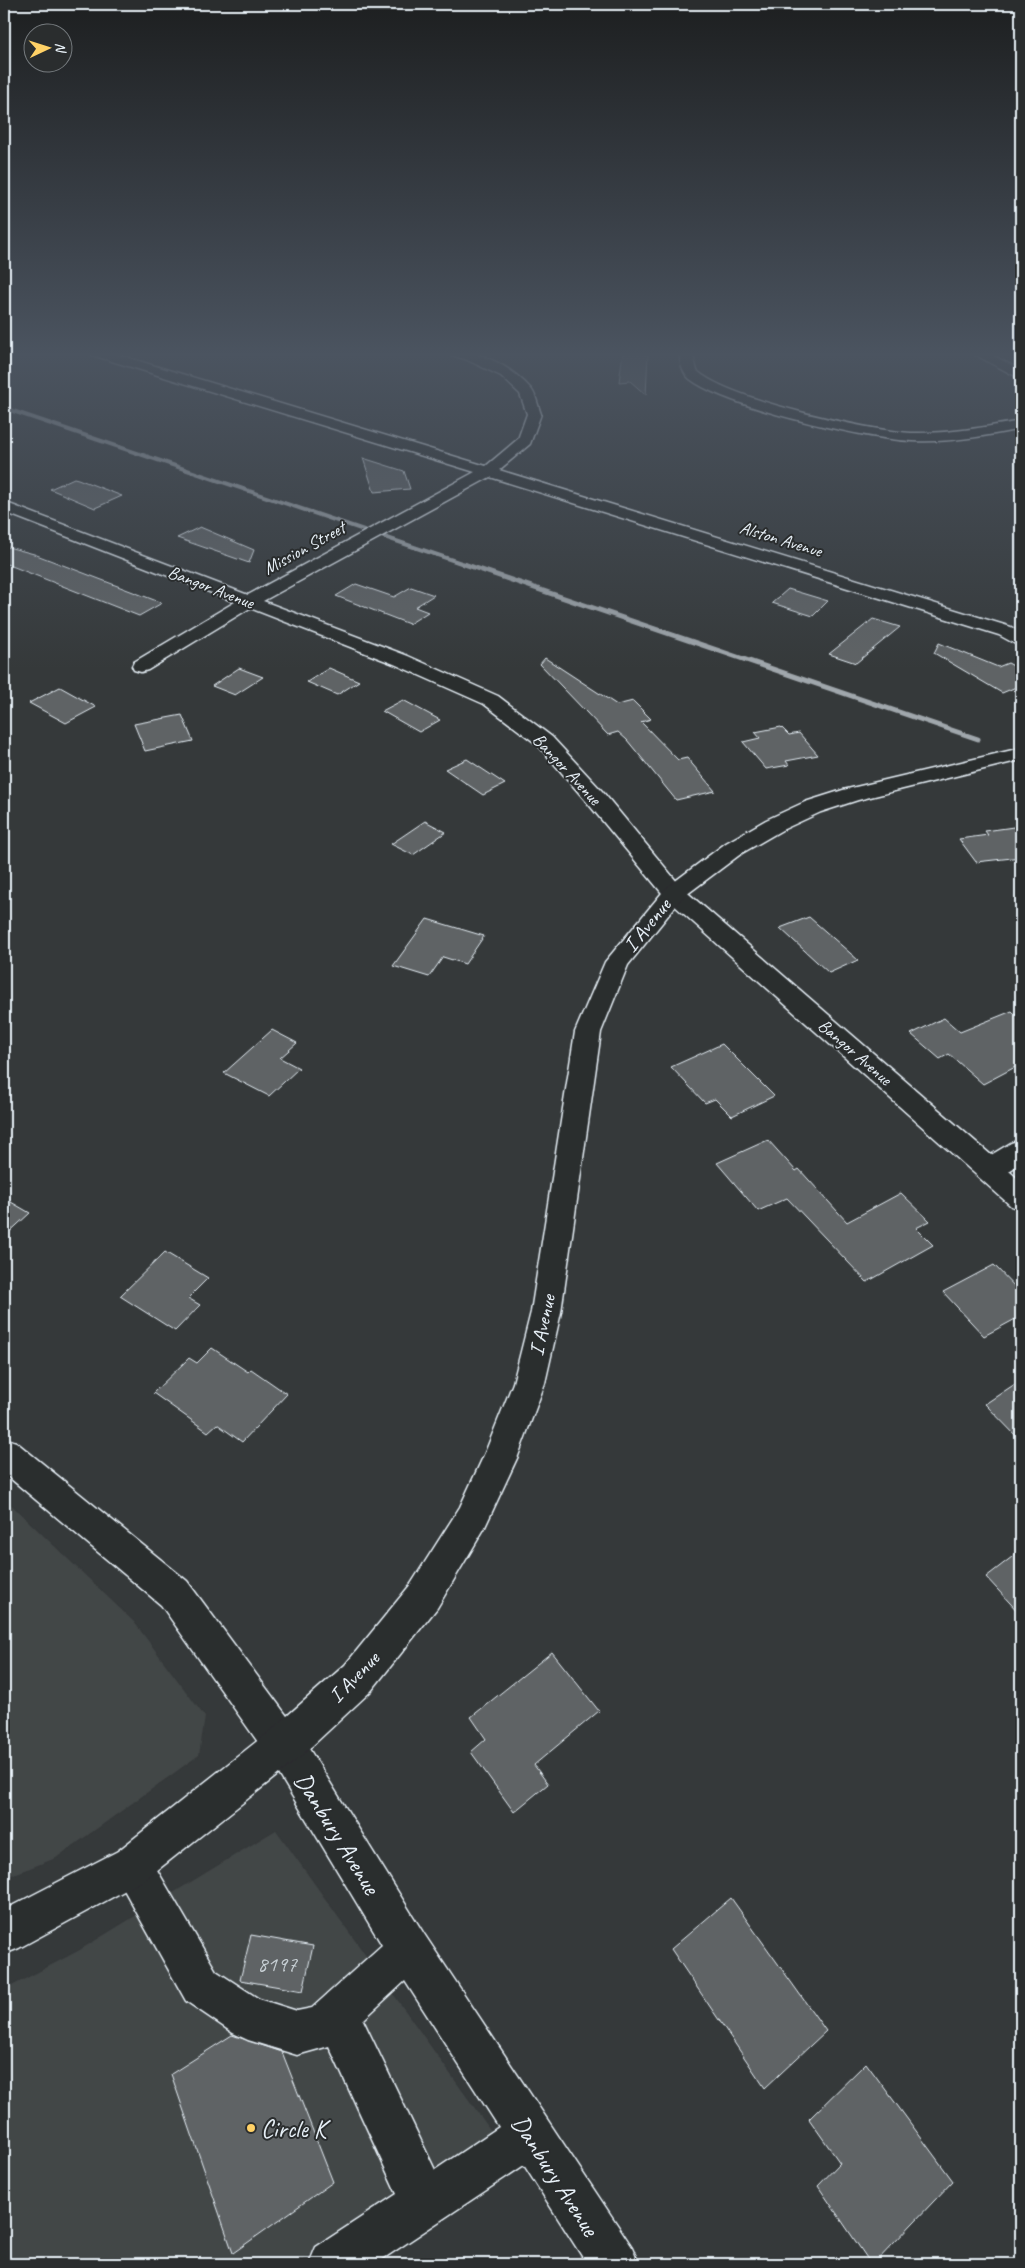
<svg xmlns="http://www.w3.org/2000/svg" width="1025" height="2268" font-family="Caveat,sans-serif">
  <rect width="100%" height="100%" fill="#35393a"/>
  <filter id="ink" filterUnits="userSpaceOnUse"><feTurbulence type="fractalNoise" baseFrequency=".02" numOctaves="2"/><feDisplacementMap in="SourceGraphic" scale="10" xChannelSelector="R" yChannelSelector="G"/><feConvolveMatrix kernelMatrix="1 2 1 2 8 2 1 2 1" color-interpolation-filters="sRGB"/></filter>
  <g filter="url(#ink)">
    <!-- built -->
    <g fill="#424647">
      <path d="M4,1498L134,1622L205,1717L199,1755L56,1858L4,1878Z"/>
      <path d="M276,1830L494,2135L297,2264H4V1990L78,1951Z"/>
    </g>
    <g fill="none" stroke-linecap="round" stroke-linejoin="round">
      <!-- stream-far1 -->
      <path stroke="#a0a7ac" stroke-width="4" d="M4,408L467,565"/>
      <!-- stream -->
      <path stroke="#a0a7ac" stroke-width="5" d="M464,564L978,739"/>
    </g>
    <!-- building -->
    <g fill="#5f6365" stroke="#e8f1f8">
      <path d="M623,352H643V354H648L646,395L630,381L619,382Z"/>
      <path d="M363,458L404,471L410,489L374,492Z"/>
      <path d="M74,478L78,479L122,496L95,508L50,489Z"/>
      <path d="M200,527L254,550L249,563L177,538Z"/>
      <path d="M4,546L34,554L162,603L139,616L4,563Z"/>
      <path d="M356,584L394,597L411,587L434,595L415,607L428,612L409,624L336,596Z"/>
      <path d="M788,589L828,601L813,616L772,603Z"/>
      <path d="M873,619L900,627L856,663L829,654Z"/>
      <path d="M939,643L998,667L1008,663L1021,670V685L1002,693L934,653Z"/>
      <path d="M545,658L617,705L633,701L651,719L641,722L678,760L687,758L715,791L676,800L627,740L618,732L608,735L540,664Z"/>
      <path d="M239,668L263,677L235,695L212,686Z"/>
      <path d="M329,668L359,681L337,695L307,682Z"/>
      <path d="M60,687L96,707L66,723L29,703Z"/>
      <path d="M403,700L440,720L419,732L382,711Z"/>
      <path d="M182,715L193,741L145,751L134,724Z"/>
      <path d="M781,727L789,735L799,733L818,755L786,761L789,765L766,769L743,742L760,738L755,732Z"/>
      <path d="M467,759L505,784L483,795L445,769Z"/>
      <path d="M425,821L446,832L413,855L391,844Z"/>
      <path d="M1021,826V857L976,862L959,839L988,835L985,831Z"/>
      <path d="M809,917L858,960L829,973L780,928Z"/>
      <path d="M427,919L484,936L465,964L443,957L429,977L393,966Z"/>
      <path d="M1012,1011L1021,1020V1064L983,1084L949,1054L940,1059L911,1034L944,1018L960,1032Z"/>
      <path d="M272,1030L297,1043L280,1058L299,1068L269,1096L224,1073Z"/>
      <path d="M722,1044L774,1096L732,1116L715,1099L705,1103L671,1067Z"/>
      <path d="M768,1140L796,1171L799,1169L847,1222L901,1193L930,1221L916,1228L933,1245L867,1282L787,1198L758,1211L717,1163Z"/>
      <path d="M4,1198L30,1213L4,1237Z"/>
      <path d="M165,1252L208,1278L188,1298L200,1305L175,1331L120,1296Z"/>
      <path d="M994,1265L1021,1293V1316L984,1336L943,1292Z"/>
      <path d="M212,1348L248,1372L251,1369L287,1394L242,1442L217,1424L208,1432L153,1393L189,1358L197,1363Z"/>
      <path d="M1021,1380V1441L985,1404Z"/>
      <path d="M1021,1550V1615L986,1577Z"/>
      <path d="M552,1652L599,1711L534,1765L548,1784L514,1812L471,1752L486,1739L471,1717Z"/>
      <path d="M731,1898L826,2031L765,2088L671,1949Z"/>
      <path d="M251,1935L313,1946L303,1991L240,1980Z"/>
      <path d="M232,2035L282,2052L333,2182L233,2253L171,2074Z"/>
      <path d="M866,2063L953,2181L874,2264H871L818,2186L840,2163L809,2119Z"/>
    </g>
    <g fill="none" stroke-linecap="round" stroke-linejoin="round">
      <!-- minor casing -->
      <g stroke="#e8f1f8" stroke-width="3">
        <g id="minor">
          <path d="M91,352H109L486,466L518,439L527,414L520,394L501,376L465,359L451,355L449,352C478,348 512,367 531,389C536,395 538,406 541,414L530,444L499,470L1011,627L1021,633V647L999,635L490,477L263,601L408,656L498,696L552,737L602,791L682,888L991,1155L1011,1143L1021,1140V1163L1009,1171L1021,1182V1209L1011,1206L666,898L586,801L538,745L484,704L394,664L250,608L148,670L141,672L134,670L132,666L134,662L235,602L4,512V502L248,595L475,472L92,355Z"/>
          <path d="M679,352H692L697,371C730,400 866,430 911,433C948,434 985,427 1021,421V429C986,436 948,443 912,441C865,439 726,407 690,379C682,373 680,362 679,352Z"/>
          <path d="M970,352H986L1021,370V379Z"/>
          <path d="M4,1438L16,1442L187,1581L298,1731L424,1934L632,2247L639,2264H587L524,2165L375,2264H309L316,2247L397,2194L329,2046L297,2055L248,2040L233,2033L186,2001L118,1879L112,1865L118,1851L132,1845L146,1851L216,1971L259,1999L297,2011L312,2008L382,1945L270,1759L161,1605L4,1473ZM405,1981L499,2127L435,2170L363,2020Z"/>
        </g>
      </g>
      <!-- major casing -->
      <g stroke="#e8f1f8" stroke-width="3">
        <path id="major" d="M1021,748V760L858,800L821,812L782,830L742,853L682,898L628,965L601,1032L561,1312L545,1383L518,1456L484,1529L437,1608L371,1691L298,1759L146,1879L19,1948L4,1954V1910L118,1851L270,1731L345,1665L411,1584L460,1507L485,1453L513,1383L531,1312L575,1032L605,962L666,888L726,843L766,820L805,802L843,790Z"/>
      </g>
      <!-- minor -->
      <use href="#minor" fill="#2a2d2e" fill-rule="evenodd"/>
      <!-- major -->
      <use href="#major" fill="#2a2d2e" fill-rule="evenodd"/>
    </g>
  </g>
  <!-- sky -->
  <linearGradient id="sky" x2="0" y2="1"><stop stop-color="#1d1f20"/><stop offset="0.53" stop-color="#4b5460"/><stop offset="1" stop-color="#4b5460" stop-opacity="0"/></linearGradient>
  <rect width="1025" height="669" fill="url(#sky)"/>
  <!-- markers -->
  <circle fill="#ffd166" stroke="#2a2d2e" stroke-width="2" cx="251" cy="2128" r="5"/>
  <g text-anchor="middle" stroke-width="4" stroke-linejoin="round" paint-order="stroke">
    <!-- far-street labels -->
    <g font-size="18" fill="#e8f1f8" stroke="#2a2d2e">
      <text transform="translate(781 539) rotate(17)" y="6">Alston Avenue</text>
      <text transform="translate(304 548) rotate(-29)" y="6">Mission Street</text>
      <text transform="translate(211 587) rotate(21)" y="6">Bangor Avenue</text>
      <text transform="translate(567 769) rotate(47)" y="6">Bangor Avenue</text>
      <text transform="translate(855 1052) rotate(41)" y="6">Bangor Avenue</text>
    </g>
    <!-- street labels -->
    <g font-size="21" fill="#e8f1f8" stroke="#2a2d2e">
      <text transform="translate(647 925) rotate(-51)" y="7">I Avenue</text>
      <text transform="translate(542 1325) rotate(-78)" y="7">I Avenue</text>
      <text transform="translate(354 1677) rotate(-46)" y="7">I Avenue</text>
    </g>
    <!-- near-number labels -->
    <g font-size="22" fill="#c6ced3">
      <text x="277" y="1971">8197</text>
    </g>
    <!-- near-street labels -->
    <g font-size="25" fill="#e8f1f8" stroke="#2a2d2e">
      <text transform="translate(338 1833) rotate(58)" y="9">Danbury Avenue</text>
      <text transform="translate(556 2175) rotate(57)" y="9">Danbury Avenue</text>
    </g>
    <!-- near-poi labels -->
    <g font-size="25" fill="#e8f1f8" stroke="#2a2d2e" text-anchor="start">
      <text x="261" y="2137">Circle K</text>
    </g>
  </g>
  <!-- margin -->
  <rect width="1025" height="2268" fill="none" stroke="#2a2d2e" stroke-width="20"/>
  <rect x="10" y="10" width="1005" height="2248" fill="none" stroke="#e8f1f8" stroke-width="2" filter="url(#ink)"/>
  <!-- north arrow -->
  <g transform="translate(48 48) rotate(86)"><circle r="24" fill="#2a2d2e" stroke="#767b7f"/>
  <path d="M0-4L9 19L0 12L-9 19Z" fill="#ffd166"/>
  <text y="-8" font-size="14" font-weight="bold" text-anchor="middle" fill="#e8f1f8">N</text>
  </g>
</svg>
